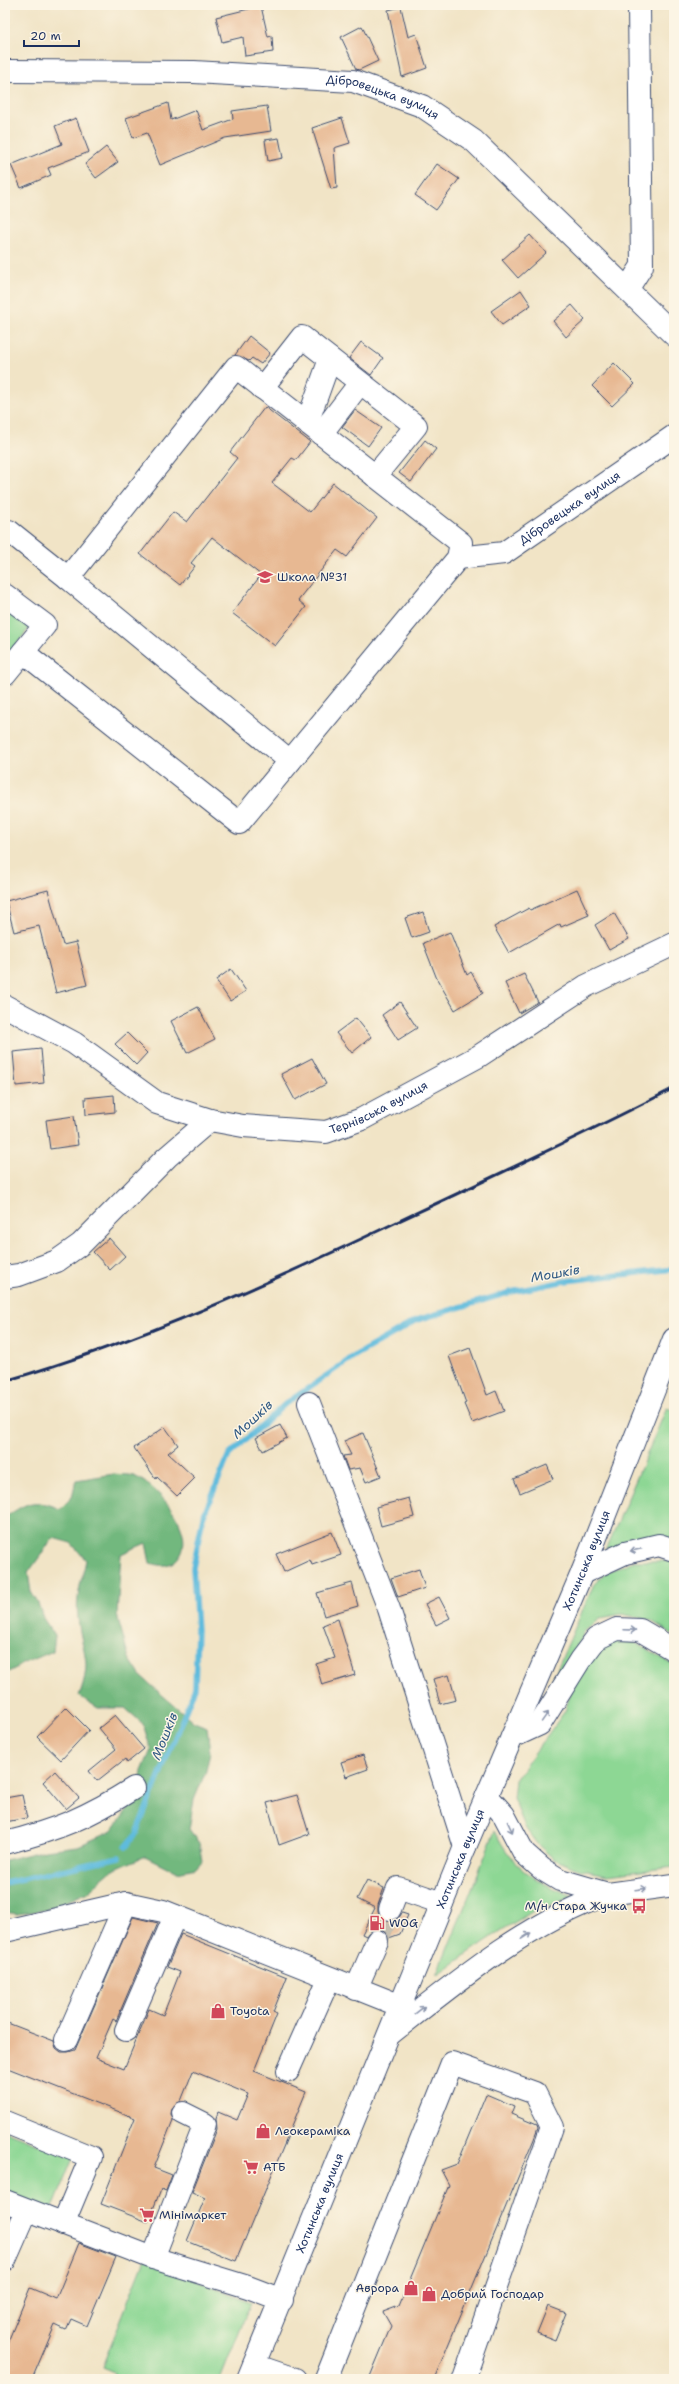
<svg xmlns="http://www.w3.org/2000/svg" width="679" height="2384" font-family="'Shantell Sans',sans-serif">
  <rect width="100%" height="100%" fill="#fcf5e5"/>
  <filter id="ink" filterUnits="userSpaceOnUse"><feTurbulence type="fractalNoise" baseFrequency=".025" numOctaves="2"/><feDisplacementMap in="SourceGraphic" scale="8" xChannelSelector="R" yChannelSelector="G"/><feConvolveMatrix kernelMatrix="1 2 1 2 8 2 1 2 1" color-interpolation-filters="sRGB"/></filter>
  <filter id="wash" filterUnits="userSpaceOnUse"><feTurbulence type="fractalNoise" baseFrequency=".012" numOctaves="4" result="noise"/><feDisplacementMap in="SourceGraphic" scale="16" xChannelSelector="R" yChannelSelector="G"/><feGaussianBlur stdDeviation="0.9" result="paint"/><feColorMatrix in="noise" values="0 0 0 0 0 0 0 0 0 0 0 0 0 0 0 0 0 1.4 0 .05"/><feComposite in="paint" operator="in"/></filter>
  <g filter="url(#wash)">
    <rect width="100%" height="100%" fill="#f1e4c6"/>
    <!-- green -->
    <g fill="#8dd794" stroke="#548379">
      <path d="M5,607L30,627L5,659Z"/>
      <path d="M667,1407L674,1412L672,1479L674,1541L606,1550Z"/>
      <path d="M634,1561H674V1635L650,1620L622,1614L600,1618L585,1631L552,1698L545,1697L594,1584L607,1572Z"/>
      <path d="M619,1640L636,1643L674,1665V1867L607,1875L577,1869L554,1859L537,1844L526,1829L513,1798L515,1780L565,1711L572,1688L591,1654Z"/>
      <path d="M495,1831C512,1868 537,1883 574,1896L532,1912L502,1930L437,1975Z"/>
      <path d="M5,2131L73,2158L52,2210L5,2191Z"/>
      <path d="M145,2259L251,2302L220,2379H112L114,2372L102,2367Z"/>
    </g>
    <!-- forest -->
    <path fill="#72b87e" stroke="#46746e" d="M114,1474C121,1475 130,1474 136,1477C160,1488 201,1536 176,1560C168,1567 159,1566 150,1563L146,1543L121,1554L117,1615L129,1658L140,1675L161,1694L194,1722L207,1727L210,1752L206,1771L194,1800L189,1829L199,1843L202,1861L196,1868L177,1872L145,1856L111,1871L86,1893L47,1910L17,1914L5,1912V1860L45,1850L78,1846L112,1831L138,1795L142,1771L151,1750L143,1724L125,1708H98L79,1696C93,1658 82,1655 78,1618C75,1599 82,1579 86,1560L71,1543L53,1538L28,1573L31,1592L38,1603L43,1618L55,1636L53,1651L25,1663L5,1674V1517C29,1502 32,1498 60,1509L72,1497L76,1480Z"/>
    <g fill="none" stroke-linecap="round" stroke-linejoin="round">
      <!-- stream -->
      <g stroke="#5fbbdd" stroke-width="5.5">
        <path d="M126,1847L135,1836L195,1688L197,1630L193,1568L203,1517L229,1455L285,1404L356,1355L417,1320L511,1292L565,1281L674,1269"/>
        <path d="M5,1883L119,1857"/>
      </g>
    </g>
    <g id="blocks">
      <!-- building -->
      <g fill="#e7b892">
        <path d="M261,6L268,37L272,36L273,52L245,56L243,37L222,42L216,17Z"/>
        <path d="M401,7L408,37L416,34L427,68L402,77L388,10Z"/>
        <path d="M362,26L378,61L359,70L356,69L341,37Z"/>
        <path d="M168,103L171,120L196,110L203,130L233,119L232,111L267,106L271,131L225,138L160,165L147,133L133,138L126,118Z"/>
        <path d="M76,118L89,152L48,168L51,175L21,188L11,165L62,144L55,126Z"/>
        <path d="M342,118L350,143L334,148L337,188L331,189L312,128Z"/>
        <path d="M279,138L283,158L268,161L265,140Z"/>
        <path d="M106,147L118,162L96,178L85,164Z"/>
        <path d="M437,164L459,179L436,210L415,195Z"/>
        <path d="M530,235L546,253L518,278L502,260Z"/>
        <path d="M521,290L531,305L502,325L491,311Z"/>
        <path d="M572,305L585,320L566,337L553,321Z"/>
        <path d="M249,336L270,353L261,364L252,358L249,361L235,355Z"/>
        <path d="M361,342L383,358L371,375L349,358Z"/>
        <path d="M614,363L635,384L612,406L592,386Z"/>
        <path d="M265,407L310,442L296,460L292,458L272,483L310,512L333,483L377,518L347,557L337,550L298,600L306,607L275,646L232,613L261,575L212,537L191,563L195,566L180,585L140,554L173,512L187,522L237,458L230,452Z"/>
        <path d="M355,410L381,428L368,446L342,427Z"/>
        <path d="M425,440L436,449L411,482L399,473Z"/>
        <path d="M577,889L589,915L561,927L560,924L509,953L494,927L529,908L530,910Z"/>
        <path d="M48,890L63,945L76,942L87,985L56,993L39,926L14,932L6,901Z"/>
        <path d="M423,912L429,932L412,938L405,918Z"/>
        <path d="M614,913L629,939L609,950L595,925Z"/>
        <path d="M450,932L467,975L471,972L483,993L455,1010L437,979L423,943Z"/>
        <path d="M231,969L246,991L230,1001L216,980Z"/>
        <path d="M524,974L538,1002L519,1013L505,983Z"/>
        <path d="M400,1002L417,1028L398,1040L382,1015Z"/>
        <path d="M198,1007L215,1039L187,1053L171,1021Z"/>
        <path d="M356,1018L371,1037L352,1053L336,1033Z"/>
        <path d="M127,1033L147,1053L136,1065L115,1044Z"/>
        <path d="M41,1049L44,1083L16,1086L13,1052Z"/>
        <path d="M312,1058L326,1084L295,1100L281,1074Z"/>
        <path d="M114,1095L115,1112L86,1115L85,1098Z"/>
        <path d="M74,1116L78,1145L50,1149L46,1120Z"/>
        <path d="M109,1238L125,1256L110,1270L93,1252Z"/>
        <path d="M470,1348L487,1395L496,1391L504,1411L472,1423L464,1404L466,1403L449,1356Z"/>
        <path d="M280,1425L287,1438L263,1451L256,1438Z"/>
        <path d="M165,1427L178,1445L168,1453L195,1478L177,1496L157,1477L156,1479L134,1448Z"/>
        <path d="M363,1433L381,1476L366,1482L360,1468L348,1470L343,1456L351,1455L344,1441Z"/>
        <path d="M547,1465L553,1479L520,1493L514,1479Z"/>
        <path d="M409,1498L414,1517L381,1526L376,1507Z"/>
        <path d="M332,1532L341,1555L312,1565L310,1560L284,1572L276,1554Z"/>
        <path d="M419,1569L425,1588L398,1597L391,1578Z"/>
        <path d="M352,1583L358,1606L324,1616L317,1593Z"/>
        <path d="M439,1597L450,1618L436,1625L425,1604Z"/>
        <path d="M338,1619L355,1675L322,1685L316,1664L335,1658L323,1625Z"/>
        <path d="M449,1675L456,1700L440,1704L433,1679Z"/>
        <path d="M66,1707L89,1730L61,1760L37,1737Z"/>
        <path d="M115,1715L144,1749L127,1763L125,1759L97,1781L89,1771L116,1749L99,1728Z"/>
        <path d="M363,1755L368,1769L346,1777L341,1762Z"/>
        <path d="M55,1771L79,1798L66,1809L43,1782Z"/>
        <path d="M22,1795L27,1818L5,1822V1798Z"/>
        <path d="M297,1795L309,1834L279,1845L267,1803Z"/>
        <path d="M367,1880L384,1888L378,1905V1911L381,1917L392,1921L398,1919L402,1913L408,1915L400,1934L389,1938L382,1930L376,1929L370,1931L366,1936L362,1934L375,1908L357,1899Z"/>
        <path d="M133,1917L158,1923L116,2021L113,2019L96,2058L124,2069L149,2009L163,2015L180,1972L167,1967L181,1934L287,1977L273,2012L277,2014L254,2071L306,2092L236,2261L187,2241L205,2198L192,2192L217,2129L216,2118L218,2112L237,2120L248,2094L193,2071L181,2101L172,2108L171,2114L173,2120L154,2168L172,2175L166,2191L161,2189L148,2222L101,2204L135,2118L5,2067V2022L54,2041L56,2048L61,2052H68L75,2050Z"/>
        <path d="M486,2094L514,2106L511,2114L537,2125L538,2128L534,2139L434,2379H369L391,2326L383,2312L399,2306L449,2185L441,2170L457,2164Z"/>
        <path d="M79,2243L116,2257L87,2326L71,2319L66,2330L55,2325L32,2379H5V2349L30,2288L56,2299Z"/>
        <path d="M548,2306L566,2313L555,2340L537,2333Z"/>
      </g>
    </g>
  </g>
  <g filter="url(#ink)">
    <use href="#blocks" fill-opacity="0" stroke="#3b4a6e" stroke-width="1"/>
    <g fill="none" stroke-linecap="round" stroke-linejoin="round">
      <!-- minor-tunnel -->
      <path stroke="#c6c0b1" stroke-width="22" stroke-dasharray="22 11" stroke-linecap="butt" d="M377,1941L390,1909"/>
      <!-- minor casing -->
      <g stroke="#3b4a6e" stroke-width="24">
        <g id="minor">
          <path id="s1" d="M5,71L194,72L353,81L422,106L474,141L674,335"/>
          <path d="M628,288L642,266L639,5"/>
          <path d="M262,388L302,337L416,426L375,476"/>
          <path d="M307,423L330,359"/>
          <path d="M321,434L360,383"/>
          <path d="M5,536L9,531L68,578L236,367L461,543L458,558L239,823L23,652L5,674"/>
          <path id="s2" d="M458,558L504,553L674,436"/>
          <path d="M68,578L290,761"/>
          <path d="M5,595L45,625L23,652"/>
          <path id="s3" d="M5,1006L74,1043L157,1103L210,1120L243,1126L326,1132L362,1119L479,1056L586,986L674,944"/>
          <path d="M5,1277L19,1275L57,1261L81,1244L167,1157L210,1120"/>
          <path d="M309,1403L389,1609L465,1847"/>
          <path d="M512,1737L540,1724L580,1660L596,1639L617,1629L640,1630L674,1650"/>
          <path d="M5,1843C57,1830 88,1817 134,1788"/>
          <path d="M390,1909L398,1888L442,1903"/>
          <path d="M5,1931L126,1903L163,1911L401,2006"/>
          <path d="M356,1989L377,1941"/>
          <path d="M126,2030L175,1916"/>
          <path d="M66,2040L126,1903"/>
          <path d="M288,2071L329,1979"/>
          <path d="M5,2122L91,2157L63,2224"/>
          <path d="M5,2201L153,2258L248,2287L282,2300"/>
          <path d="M153,2258L205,2124L183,2113"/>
          <path d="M5,2260L27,2210"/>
          <path d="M254,2365L295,2379"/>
          <path d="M326,2379L452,2063L535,2093L552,2127L464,2379"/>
        </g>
      </g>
      <!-- major casing -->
      <g stroke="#3b4a6e" stroke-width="24">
        <g id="major">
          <path d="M582,1573L625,1553L659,1545L674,1550"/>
          <path d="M487,1796L504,1815L524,1853L542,1869L560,1880L608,1894L674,1885"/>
        </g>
      </g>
      <!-- highway casing -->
      <g stroke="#3b4a6e" stroke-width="24">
        <g id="highway">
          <path d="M390,2034C457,1981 527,1923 608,1894"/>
          <path id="s4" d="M248,2379L465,1847L582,1573L674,1339"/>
        </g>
      </g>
      <!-- minor -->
      <use href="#minor" stroke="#fff" stroke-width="22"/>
      <!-- major -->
      <use href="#major" stroke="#fff" stroke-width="22"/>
      <!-- highway -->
      <use href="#highway" stroke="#fff" stroke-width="22"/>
      <!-- rail -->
      <path stroke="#1b2f5e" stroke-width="3" d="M5,1381C142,1341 271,1282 399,1221C491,1178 583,1135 674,1088"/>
    </g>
    <!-- one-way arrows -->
    <defs><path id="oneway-shaft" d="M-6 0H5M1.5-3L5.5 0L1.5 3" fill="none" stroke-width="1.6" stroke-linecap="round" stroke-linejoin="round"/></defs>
    <g stroke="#8d97ae">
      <use href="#oneway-shaft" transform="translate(636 1550) rotate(168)"/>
      <use href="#oneway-shaft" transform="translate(630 1630) rotate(2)"/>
      <use href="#oneway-shaft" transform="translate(545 1717) rotate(-55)"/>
      <use href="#oneway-shaft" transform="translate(510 1827) rotate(65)"/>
      <use href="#oneway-shaft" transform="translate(641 1889) rotate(-7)"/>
      <use href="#oneway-shaft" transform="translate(526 1936) rotate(-33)"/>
      <use href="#oneway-shaft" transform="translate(420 2010) rotate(-38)"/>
    </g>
  </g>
  <!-- icons -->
  <defs>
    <g id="school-bare" transform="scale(1.2)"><path d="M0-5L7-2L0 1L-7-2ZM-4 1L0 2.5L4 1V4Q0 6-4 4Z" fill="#d1495b" stroke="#fcf5e5" stroke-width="2.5" paint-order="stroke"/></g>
    <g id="bus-bare" transform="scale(1.2)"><path d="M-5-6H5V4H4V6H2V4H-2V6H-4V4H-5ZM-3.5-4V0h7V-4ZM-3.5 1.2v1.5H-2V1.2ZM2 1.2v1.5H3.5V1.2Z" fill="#d1495b" stroke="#fcf5e5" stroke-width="2.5" paint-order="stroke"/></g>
    <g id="fuel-bare" transform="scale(1.2)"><path d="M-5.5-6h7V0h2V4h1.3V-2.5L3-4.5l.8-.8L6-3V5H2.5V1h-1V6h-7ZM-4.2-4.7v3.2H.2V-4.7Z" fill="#d1495b" stroke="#fcf5e5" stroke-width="2.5" paint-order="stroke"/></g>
    <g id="shop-bare" transform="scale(1.2)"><path d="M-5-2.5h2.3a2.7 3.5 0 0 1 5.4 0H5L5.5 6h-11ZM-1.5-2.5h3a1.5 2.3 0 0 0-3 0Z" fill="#d1495b" stroke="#fcf5e5" stroke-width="2.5" paint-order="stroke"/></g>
    <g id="supermarket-bare" transform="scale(1.2)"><path d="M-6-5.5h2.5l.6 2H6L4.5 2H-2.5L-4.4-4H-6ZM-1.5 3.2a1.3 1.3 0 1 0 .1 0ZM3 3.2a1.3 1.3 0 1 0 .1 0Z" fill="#d1495b" stroke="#fcf5e5" stroke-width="2.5" paint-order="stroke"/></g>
  </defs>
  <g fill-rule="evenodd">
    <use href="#school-bare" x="265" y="577"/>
    <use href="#bus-bare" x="639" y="1906"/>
    <use href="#fuel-bare" x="377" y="1923"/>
    <use href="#shop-bare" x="218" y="2011"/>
    <use href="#shop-bare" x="263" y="2131"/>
    <use href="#supermarket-bare" x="251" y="2167"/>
    <use href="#supermarket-bare" x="147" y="2215"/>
    <use href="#shop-bare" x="411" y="2288"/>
    <use href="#shop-bare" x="429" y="2294"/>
  </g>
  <g text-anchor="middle" stroke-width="3" stroke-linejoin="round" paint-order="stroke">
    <!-- street labels -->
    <g font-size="12" fill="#1b2f5e" stroke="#fcf5e5">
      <text dy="4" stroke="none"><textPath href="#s1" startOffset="381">Дібровецька вулиця</textPath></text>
      <text dy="4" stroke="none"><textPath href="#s2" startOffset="126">Дібровецька вулиця</textPath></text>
      <text dy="4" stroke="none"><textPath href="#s3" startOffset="411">Тернівська вулиця</textPath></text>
      <text dy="4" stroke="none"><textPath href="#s4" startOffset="886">Хотинська вулиця</textPath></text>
      <text dy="4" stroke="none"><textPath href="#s4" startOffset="562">Хотинська вулиця</textPath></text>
      <text dy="4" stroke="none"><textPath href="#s4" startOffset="190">Хотинська вулиця</textPath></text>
    </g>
    <!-- poi labels -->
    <g font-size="12" fill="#1b2f5e" stroke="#fcf5e5" text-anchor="start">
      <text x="277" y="581">Школа №31</text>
      <text x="627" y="1910" text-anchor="end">М/н Стара Жучка</text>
      <text x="389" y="1927">WOG</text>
      <text x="230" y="2015">Toyota</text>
      <text x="275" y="2135">Леокераміка</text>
      <text x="263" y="2171">АТБ</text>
      <text x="159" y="2219">Мінімаркет</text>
      <text x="399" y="2292" text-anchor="end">Аврора</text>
      <text x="441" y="2298">Добрий Господар</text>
    </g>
    <!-- water labels -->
    <g font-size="13" font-style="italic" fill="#2f5984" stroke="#fcf5e5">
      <text transform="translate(555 1273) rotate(-10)" y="5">Мошків</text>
      <text transform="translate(252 1419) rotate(-43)" y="5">Мошків</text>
      <text transform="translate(164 1736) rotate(-68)" y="5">Мошків</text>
    </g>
  </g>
  <!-- margin -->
  <rect width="679" height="2384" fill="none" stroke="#fcf5e5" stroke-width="20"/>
  <!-- scale -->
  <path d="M24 40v6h55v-6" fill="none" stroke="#1b2f5e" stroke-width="2"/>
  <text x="30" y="40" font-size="12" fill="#1b2f5e" stroke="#fcf5e5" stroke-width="3" paint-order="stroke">20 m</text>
</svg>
